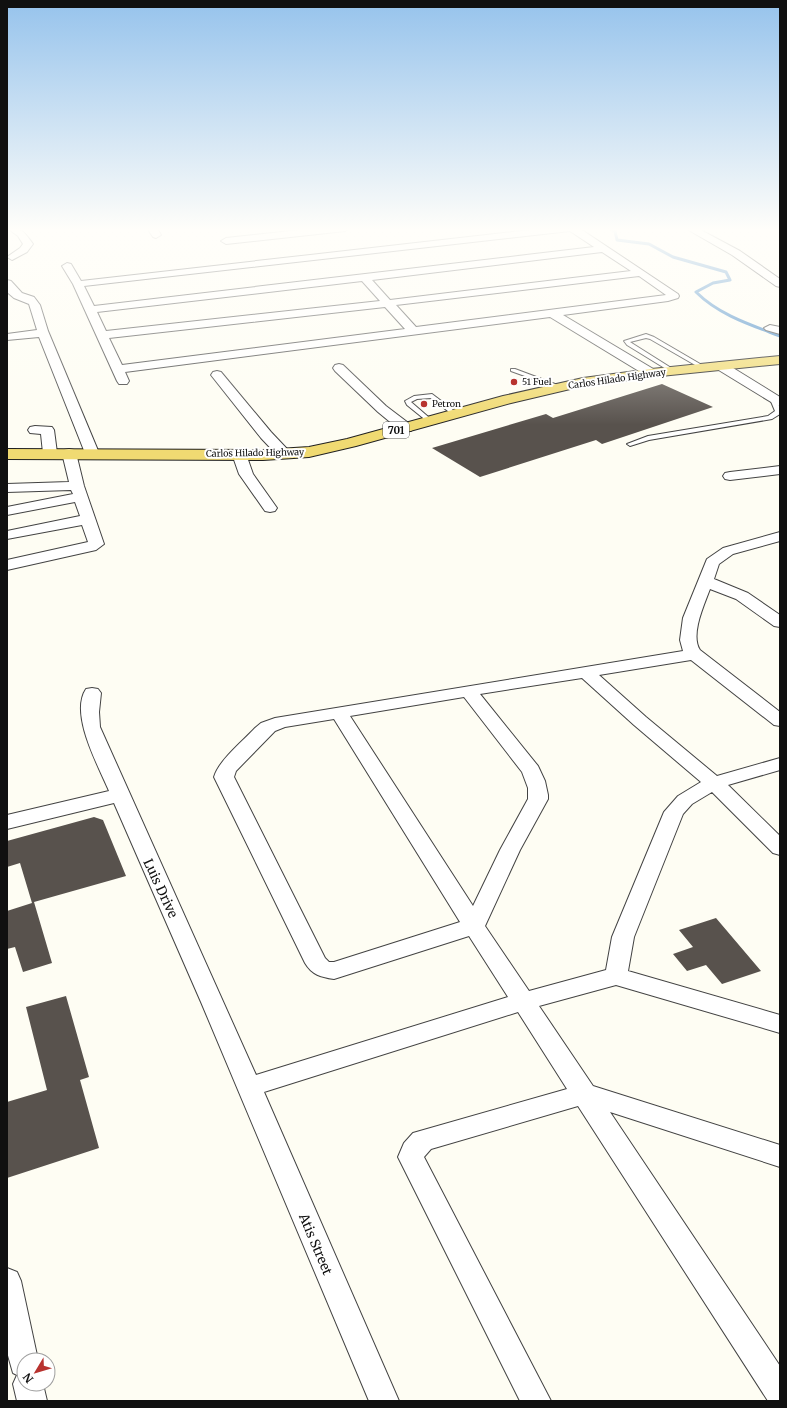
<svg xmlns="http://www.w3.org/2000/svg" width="787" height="1408" font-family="Merriweather,serif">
  <rect width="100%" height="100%" fill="#fefdf3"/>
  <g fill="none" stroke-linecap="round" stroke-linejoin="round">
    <!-- stream -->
    <path stroke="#4689c5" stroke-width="3" d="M608,228L615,231L617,240L649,244L673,257L726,272L730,280L713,283L696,292C719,315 751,325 780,336"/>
  </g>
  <!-- building -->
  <g fill="#58524d">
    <path d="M662,384L713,407L602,444L596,440L480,477L432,448L546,414L553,418Z"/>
    <path d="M94,817L103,820L126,876L34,902L52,963L23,972L15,947L7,949V911L32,903L20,863L7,867V841Z"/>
    <path d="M716,918L761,971L722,984L706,965L687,971L673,954L693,947L679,930Z"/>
    <path d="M66,996L89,1077L80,1080L99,1148L7,1178V1102L47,1090L26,1007Z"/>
  </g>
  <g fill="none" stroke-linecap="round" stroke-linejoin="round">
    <!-- lane casing -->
    <g stroke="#434343" stroke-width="2">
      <g id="lane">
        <path d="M646,334L654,337L707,368L702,369L650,339L646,338L630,342L676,371L671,372L627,345L624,341Z"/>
        <path d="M511,369H515L563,387L558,388L511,371Z"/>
        <path d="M432,394L457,413V415H453L431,398L417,399L411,402L433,421L428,422L407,405L405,401L414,396Z"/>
        <path d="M773,397C778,399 780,408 780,414L772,419L649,440L630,446L627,444L648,436L768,416L775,411L770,399Z"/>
      </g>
    </g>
    <!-- street casing -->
    <g stroke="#434343" stroke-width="2">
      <g id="street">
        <path d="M7,228C23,228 24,232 33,244L27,252L12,260L7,257L20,248L23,244L18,236Z"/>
        <path d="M147,228H157L161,235L156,238L153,237Z"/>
        <path d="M318,228H350L345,231L226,244L221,241L226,238Z"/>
        <path d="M548,228H579L678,294L679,296L678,298L668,301L563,315L655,370L657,373L655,376H647L550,317L125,372L129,381L127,384H119L117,381L73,284L62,266L67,263L71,264L81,281ZM570,231L594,247L94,306L84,286ZM602,252L631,271L390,300L372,280ZM639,276L666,295L416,327L396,305ZM362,281L380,301L106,331L97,312ZM385,307L405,329L122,365L109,338Z"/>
        <path d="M685,228H697L740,251L780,279V287L776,286L732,255Z"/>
        <path d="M7,280L11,281L22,293L34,297L40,305L48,331L99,453L97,456H87L85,453L39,337L7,340V334L37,330L29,304L14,298L7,292Z"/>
        <path d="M770,325L780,327V334L766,330L764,328Z"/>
        <path d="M721,362L725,363L780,397V406L776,405L717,369L715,366L717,363Z"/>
        <path d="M339,364L343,365L386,406L411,425L413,428L411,431H401L378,412L335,371L333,368L335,365Z"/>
        <path d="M217,371L221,372L271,432L289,451L291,454L289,457H279L261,438L211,375L213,372Z"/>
        <path d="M35,426L52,427L54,430L57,453L55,456H45L43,453L41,434L30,433L28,430L30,427Z"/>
        <path d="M69,449L74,450L76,453L84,486L104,544L96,550L7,570V560L88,542L82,525L7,539V531L80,516L75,502L7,515V507L73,494L71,490L7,492V484L69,482L62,453L64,450Z"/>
        <path d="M239,450L244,451L246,454L253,474L277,508L275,511L270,512L265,511L239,474L232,454L234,451Z"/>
        <path d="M780,466V474L730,480L725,479L723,476L725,473L730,472Z"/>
        <path d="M780,532V541L733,554L719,564L714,579L748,593L780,615V627L774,626L736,599L710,589C704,605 690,635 700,650L780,712V726L774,725L691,660L599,675L646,717L717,776L780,758V770L728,785L780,836V855L773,853L712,792L692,804L683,814L634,937L628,971L780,1015V1033L616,985L539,1006L593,1086L780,1145V1167L610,1112L780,1366V1401H768L578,1106L431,1149L424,1157L551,1401H520L398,1157L404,1143L413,1133L567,1089L518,1012L264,1092L399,1401H369L201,1002L114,803L7,829V815L109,791C99,767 69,714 86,689L92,688L98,689L101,693L99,712L100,727L256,1075L508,997L469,936L334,979C321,977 312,975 305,963L214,777C219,760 243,741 255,728L261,723L275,718L683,651L680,640L683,618L707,559L723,548ZM582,678L634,725L701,782L678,796L664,812L612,937L606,970L529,991L485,926L520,850L548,799V795L545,781L538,766L480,694ZM464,697L522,772L528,788V799L500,850L473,906L350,716ZM334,719L460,922L334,962H329L325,958L234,777L236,771L275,731L285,727Z"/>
        <path d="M7,1268L17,1272L21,1281L38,1360H24V1384H43L47,1401H17L13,1384L17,1375L13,1373L7,1352Z"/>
      </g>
    </g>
    <!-- primary casing -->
    <g stroke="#212121" stroke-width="2">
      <path id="primary" d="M780,356V364L651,377L583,386L511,403L356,446L309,457L263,460L7,459V449L263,450L309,447L347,439L503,396L583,378L651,369Z"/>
    </g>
    <!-- lane -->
    <use href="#lane" fill="#fff" fill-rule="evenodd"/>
    <!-- street -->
    <use href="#street" fill="#fff" fill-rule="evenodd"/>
    <!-- primary -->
    <use href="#primary" fill="#f0da72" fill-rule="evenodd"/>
  </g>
  <!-- sky -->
  <linearGradient id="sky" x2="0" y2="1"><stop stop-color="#96c3ec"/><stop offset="0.54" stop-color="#fffefa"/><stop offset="1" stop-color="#fffefa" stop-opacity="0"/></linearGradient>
  <rect width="787" height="425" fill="url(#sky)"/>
  <!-- markers -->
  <g fill="#b8332f" stroke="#fff" stroke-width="1.5">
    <circle cx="514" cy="382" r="4"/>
    <circle cx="424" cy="404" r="4"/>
  </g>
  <g text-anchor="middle" stroke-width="4" stroke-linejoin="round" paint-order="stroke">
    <!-- far-street labels -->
    <g font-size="9" fill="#101010" stroke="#fff">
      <text transform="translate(617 379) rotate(-8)" y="3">Carlos Hilado Highway</text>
      <text transform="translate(255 453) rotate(-1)" y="3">Carlos Hilado Highway</text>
    </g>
    <!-- far-poi labels -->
    <g font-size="9" fill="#101010" stroke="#fff" text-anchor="start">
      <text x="522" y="385">51 Fuel</text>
      <text x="432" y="407">Petron</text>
    </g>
    <!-- shield labels -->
    <rect fill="#fff" stroke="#585858" stroke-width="1" x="383" y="422" width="26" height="16" rx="3"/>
    <g font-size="10" font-weight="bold" fill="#101010">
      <text x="396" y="434">701</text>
    </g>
    <!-- near-street labels -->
    <g font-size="13" fill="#101010" stroke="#fff">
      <text transform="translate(161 888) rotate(65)" y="5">Luis Drive</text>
      <text transform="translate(316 1244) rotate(67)" y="5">Atis Street</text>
    </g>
  </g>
  <!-- border -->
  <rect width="787" height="1408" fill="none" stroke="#101010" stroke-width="16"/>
  <!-- north arrow -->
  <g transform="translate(36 1372) rotate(232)"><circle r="19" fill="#ffffff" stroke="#9f9f9f"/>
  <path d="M0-3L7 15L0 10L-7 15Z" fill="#b8332f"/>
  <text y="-6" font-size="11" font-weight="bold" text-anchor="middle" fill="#101010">N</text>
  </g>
</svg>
